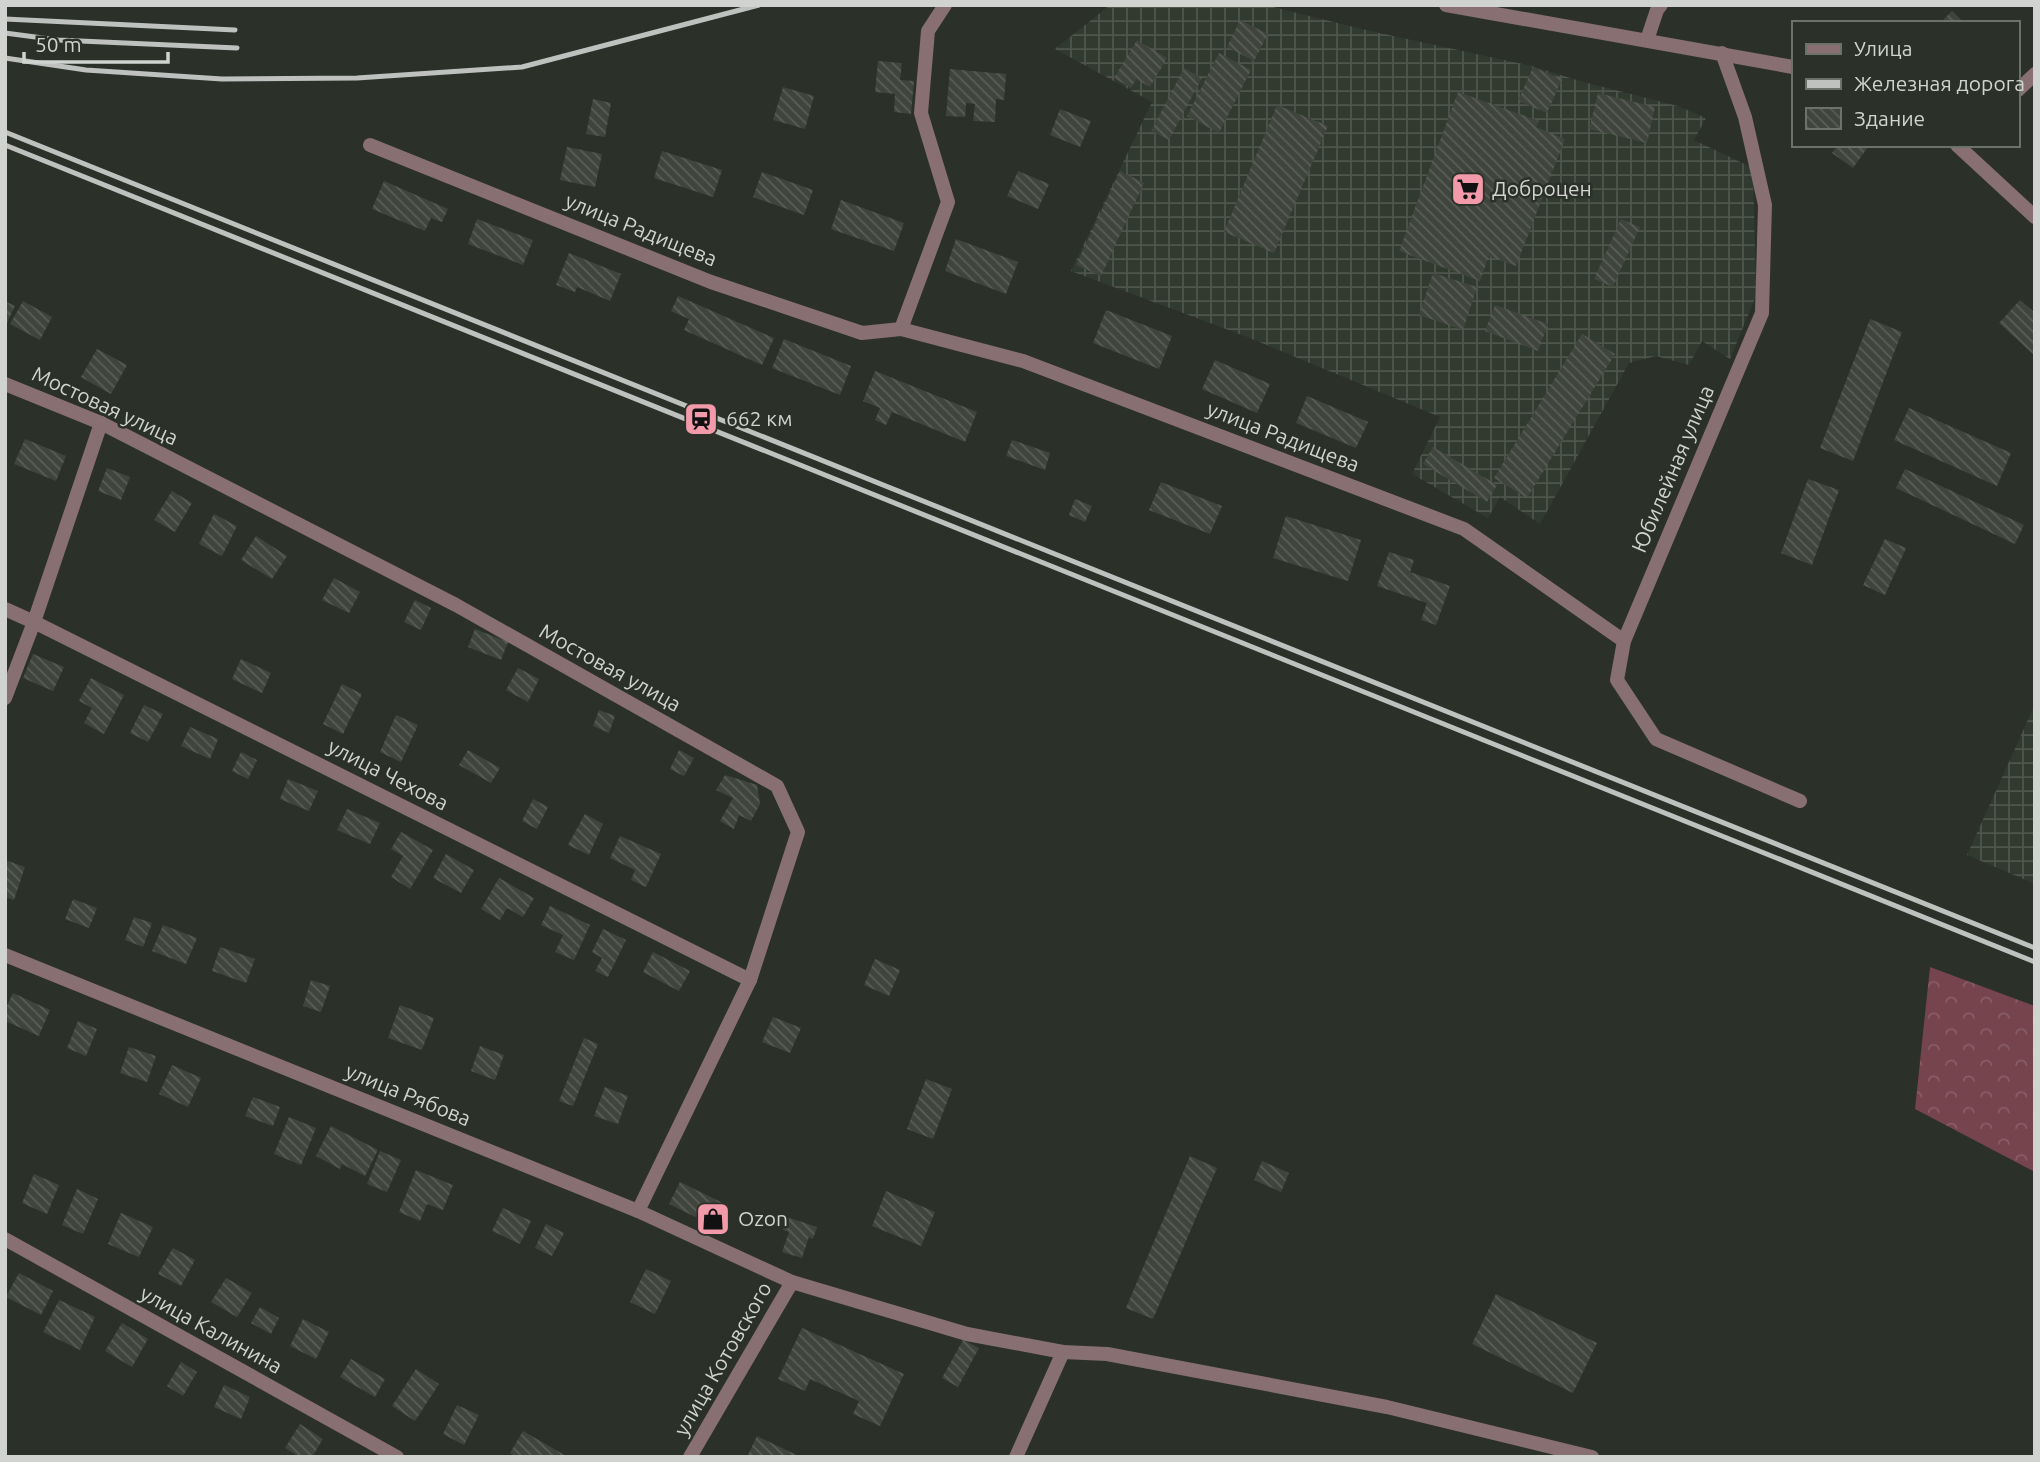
<svg xmlns="http://www.w3.org/2000/svg" width="2040" height="1462" font-family="Ubuntu,sans-serif">
  <defs>
    <pattern id="industrial-grid" width="8" height="8" patternUnits="userSpaceOnUse" patternTransform="scale(1.75)"><rect width="8" height="8" fill="#313a2e"/><path d="M0 4h8M4 0v8" fill="none" stroke="#4e564b"/></pattern>
    <pattern id="forest-crowns" width="20" height="18" patternUnits="userSpaceOnUse" patternTransform="scale(1.75)"><rect width="20" height="18" fill="#76444d"/><path d="M2 6a3 3 0 1 1 6 0M12 15a3 3 0 1 1 6 0" fill="none" stroke="#885e66"/></pattern>
    <pattern id="building-back-hatch" width="6" height="6" patternUnits="userSpaceOnUse" patternTransform="scale(1.75)"><rect width="6" height="6" fill="#3f443d"/><path d="M-1 5l2 2M0 0l6 6M5-1l2 2" fill="none" stroke="#5a5e58"/></pattern>
  </defs>
  <rect width="100%" height="100%" fill="#2b3029"/>
  <!-- industrial -->
  <g fill="url(#industrial-grid)">
    <path d="M1110,5H1265L1366,30L1532,66L1580,81L1678,106L1706,118L1694,140L1753,168L1756,296L1730,359L1702,341L1689,365L1656,356L1629,363L1540,524L1500,497L1488,518L1443,492L1412,474L1440,417L1247,337L1071,271L1152,102L1055,49Z"/>
    <path d="M2035,704V884L1967,855Z"/>
  </g>
  <!-- forest -->
  <path fill="url(#forest-crowns)" d="M1930,967L2035,1006V1172L1915,1109Z"/>
  <!-- building -->
  <g fill="url(#building-back-hatch)">
    <path d="M1952,11L1964,23H1940Z"/>
    <path d="M1240,20L1268,34L1254,61L1227,47Z"/>
    <path d="M1137,40L1167,58L1150,87L1136,79L1131,88L1114,78Z"/>
    <path d="M1219,53L1251,70L1219,133L1187,116Z"/>
    <path d="M878,61L902,63L900,80L914,81L911,114L894,112L895,94L875,92Z"/>
    <path d="M1533,67L1562,79L1547,113L1518,101Z"/>
    <path d="M1184,68L1202,78L1169,140L1151,131Z"/>
    <path d="M950,69L1006,74L1004,100L996,99L995,122L973,121L975,104L966,103L965,117L946,116Z"/>
    <path d="M783,87L814,96L805,129L773,120Z"/>
    <path d="M1458,92L1539,121L1536,127L1565,139L1516,266L1489,256L1480,281L1399,251Z"/>
    <path d="M1598,93L1655,107L1647,143L1589,129Z"/>
    <path d="M593,99L611,103L605,137L586,134Z"/>
    <path d="M1277,105L1328,126L1274,253L1224,232Z"/>
    <path d="M1060,109L1091,121L1080,147L1050,135Z"/>
    <path d="M1838,145H1866L1868,147L1853,168L1832,153Z"/>
    <path d="M567,147L602,154L595,187L560,180Z"/>
    <path d="M662,151L722,170L713,197L654,178Z"/>
    <path d="M1018,171L1049,184L1038,209L1007,196Z"/>
    <path d="M1120,171L1144,183L1101,276L1076,265Z"/>
    <path d="M762,172L813,190L804,215L753,197Z"/>
    <path d="M384,181L448,209L442,222L431,218L425,231L372,209Z"/>
    <path d="M841,200L904,223L894,251L831,229Z"/>
    <path d="M477,219L533,240L523,265L468,244Z"/>
    <path d="M1621,219L1640,227L1613,287L1594,279Z"/>
    <path d="M956,239L1018,262L1006,294L945,271Z"/>
    <path d="M569,253L621,274L610,301L577,287L575,292L556,285Z"/>
    <path d="M1433,273L1477,287L1463,330L1419,315Z"/>
    <path d="M678,296L774,338L762,365L684,330L689,319L671,311Z"/>
    <path d="M2020,300L2035,313V356L1999,323Z"/>
    <path d="M5,301L15,306L5,327Z"/>
    <path d="M23,301L52,317L40,340L10,324Z"/>
    <path d="M1495,305L1548,324L1538,351L1485,331Z"/>
    <path d="M1106,310L1172,336L1159,369L1093,343Z"/>
    <path d="M1870,319L1902,332L1853,461L1820,448Z"/>
    <path d="M1582,334L1615,354L1527,498L1494,478Z"/>
    <path d="M784,339L851,366L840,395L772,368Z"/>
    <path d="M97,349L127,365L111,394L81,377Z"/>
    <path d="M1215,360L1270,384L1257,413L1202,389Z"/>
    <path d="M875,371L977,412L965,442L892,412L886,425L875,420L880,408L863,401Z"/>
    <path d="M1307,396L1368,422L1356,448L1296,423Z"/>
    <path d="M1909,408L2011,453L1997,486L1894,440Z"/>
    <path d="M25,439L66,456L56,481L14,464Z"/>
    <path d="M1012,440L1050,453L1045,470L1006,456Z"/>
    <path d="M1433,447L1497,485L1487,502L1423,464Z"/>
    <path d="M107,468L130,477L121,500L98,491Z"/>
    <path d="M1905,469L2024,525L2015,544L1896,488Z"/>
    <path d="M1808,479L1839,490L1812,565L1781,553Z"/>
    <path d="M1161,482L1222,506L1210,534L1149,510Z"/>
    <path d="M172,491L192,503L175,532L154,520Z"/>
    <path d="M1075,499L1092,506L1085,522L1069,515Z"/>
    <path d="M214,514L237,526L222,556L199,544Z"/>
    <path d="M1286,516L1361,540L1348,581L1273,558Z"/>
    <path d="M256,536L287,556L272,579L241,560Z"/>
    <path d="M1885,539L1906,548L1885,595L1863,585Z"/>
    <path d="M1389,552L1414,560L1410,572L1450,586L1436,625L1421,620L1427,603L1377,586Z"/>
    <path d="M334,578L360,592L349,613L322,600Z"/>
    <path d="M415,600L431,608L421,630L404,622Z"/>
    <path d="M475,629L508,642L501,660L468,647Z"/>
    <path d="M33,654L64,667L53,691L23,678Z"/>
    <path d="M241,659L271,673L262,693L232,679Z"/>
    <path d="M518,668L539,679L528,702L506,690Z"/>
    <path d="M91,678L124,695L104,734L84,723L92,708L79,701Z"/>
    <path d="M342,684L362,694L343,734L323,724Z"/>
    <path d="M144,705L163,714L148,742L130,733Z"/>
    <path d="M599,710L615,716L609,733L593,726Z"/>
    <path d="M396,715L418,725L401,762L380,752Z"/>
    <path d="M190,727L218,739L210,759L181,746Z"/>
    <path d="M468,750L500,768L491,783L459,765Z"/>
    <path d="M679,750L694,758L684,776L670,769Z"/>
    <path d="M241,752L257,760L248,779L232,771Z"/>
    <path d="M725,775L757,785L760,804L751,821L739,815L734,829L720,821L733,798L716,790Z"/>
    <path d="M288,779L318,791L309,811L280,799Z"/>
    <path d="M533,799L548,807L537,829L522,821Z"/>
    <path d="M347,809L380,823L370,844L337,830Z"/>
    <path d="M585,814L603,824L589,855L568,845Z"/>
    <path d="M401,832L433,850L410,889L391,877L403,856L391,849Z"/>
    <path d="M620,836L661,854L646,887L631,880L635,870L610,858Z"/>
    <path d="M446,854L474,870L461,893L433,878Z"/>
    <path d="M5,860L25,867L14,900L5,897Z"/>
    <path d="M499,878L534,898L523,917L507,908L500,920L481,909Z"/>
    <path d="M73,899L97,908L89,928L65,919Z"/>
    <path d="M550,906L590,925L574,960L555,952L563,935L541,925Z"/>
    <path d="M134,917L152,923L143,947L125,940Z"/>
    <path d="M163,925L197,938L186,964L152,951Z"/>
    <path d="M603,929L626,940L608,977L595,971L602,958L592,952Z"/>
    <path d="M220,947L255,959L246,983L212,971Z"/>
    <path d="M653,952L690,971L679,991L643,972Z"/>
    <path d="M875,959L900,970L889,996L864,985Z"/>
    <path d="M311,980L330,986L321,1012L303,1006Z"/>
    <path d="M13,993L50,1010L39,1036L5,1021V1010Z"/>
    <path d="M400,1005L434,1018L422,1050L388,1038Z"/>
    <path d="M773,1017L801,1028L790,1053L762,1042Z"/>
    <path d="M78,1021L97,1029L86,1056L67,1048Z"/>
    <path d="M584,1038L598,1044L573,1106L559,1101Z"/>
    <path d="M480,1046L504,1055L495,1080L471,1071Z"/>
    <path d="M129,1047L156,1056L147,1082L120,1073Z"/>
    <path d="M172,1065L201,1078L188,1107L159,1094Z"/>
    <path d="M926,1079L952,1089L933,1139L907,1129Z"/>
    <path d="M605,1087L628,1096L618,1124L594,1116Z"/>
    <path d="M253,1097L280,1107L273,1126L245,1116Z"/>
    <path d="M289,1117L316,1128L301,1165L274,1154Z"/>
    <path d="M331,1126L378,1150L365,1176L342,1164L340,1169L316,1156Z"/>
    <path d="M380,1151L401,1160L387,1192L367,1184Z"/>
    <path d="M1190,1156L1217,1168L1153,1319L1126,1308Z"/>
    <path d="M1262,1161L1289,1173L1281,1192L1254,1180Z"/>
    <path d="M416,1170L453,1185L443,1210L427,1204L420,1221L399,1212Z"/>
    <path d="M34,1174L59,1185L47,1214L22,1203Z"/>
    <path d="M680,1182L729,1206L718,1228L669,1204Z"/>
    <path d="M77,1189L98,1199L83,1234L62,1225Z"/>
    <path d="M886,1191L935,1212L921,1246L872,1226Z"/>
    <path d="M503,1208L531,1221L520,1244L492,1231Z"/>
    <path d="M121,1213L153,1227L139,1257L108,1244Z"/>
    <path d="M787,1217L817,1227L813,1239L809,1237L802,1258L782,1252L789,1232L783,1230Z"/>
    <path d="M546,1224L564,1233L552,1256L535,1248Z"/>
    <path d="M173,1248L195,1260L181,1286L158,1274Z"/>
    <path d="M646,1269L671,1281L655,1314L630,1302Z"/>
    <path d="M19,1273L53,1291L41,1315L6,1297Z"/>
    <path d="M226,1278L252,1293L237,1317L211,1302Z"/>
    <path d="M1496,1294L1597,1343L1573,1393L1472,1344Z"/>
    <path d="M59,1300L95,1317L80,1350L43,1332Z"/>
    <path d="M260,1307L279,1318L271,1334L251,1323Z"/>
    <path d="M303,1319L329,1332L316,1359L290,1346Z"/>
    <path d="M122,1323L148,1339L132,1367L105,1351Z"/>
    <path d="M802,1328L904,1374L880,1426L853,1414L859,1401L810,1379L805,1391L778,1379Z"/>
    <path d="M963,1340L979,1348L958,1387L942,1378Z"/>
    <path d="M351,1359L385,1379L375,1397L340,1377Z"/>
    <path d="M181,1362L197,1372L183,1396L167,1386Z"/>
    <path d="M416,1369L439,1384L415,1421L392,1406Z"/>
    <path d="M224,1385L250,1397L241,1419L214,1407Z"/>
    <path d="M457,1405L479,1415L464,1445L443,1434Z"/>
    <path d="M300,1424L323,1439L312,1457H299L285,1448Z"/>
    <path d="M523,1431L568,1457H516L510,1453Z"/>
    <path d="M757,1436L801,1457H747Z"/>
  </g>
  <g fill="none" stroke-linecap="round" stroke-linejoin="round">
    <!-- minor -->
    <g stroke="#876f72" stroke-width="14">
      <path d="M945,5L928,31L921,113L948,202L901,329L1023,361L1464,529L1624,641"/>
      <path d="M1446,5L1793,67"/>
      <path d="M1647,40L1657,10L1661,5"/>
      <path d="M1722,53L1745,117L1765,205L1762,313L1624,641L1617,680L1656,739L1800,801"/>
      <path d="M2017,91L2035,74"/>
      <path d="M370,145L711,282L862,333L901,329"/>
      <path d="M1957,145L2035,217"/>
      <path d="M5,384L101,423L456,605L777,786L798,832L750,980L638,1211"/>
      <path d="M5,609L34,622L750,980"/>
      <path d="M5,698L34,622L101,423"/>
      <path d="M5,1239L397,1457"/>
      <path d="M690,1457L792,1282L967,1334L1063,1352L1107,1354L1387,1407L1592,1457"/>
      <path d="M1016,1457L1063,1352"/>
    </g>
    <!-- tertiary -->
    <path stroke="#876f72" stroke-width="14" d="M5,955L638,1211L792,1282"/>
    <!-- rail -->
    <g stroke="#bec1bd" stroke-width="5">
      <path d="M5,19L235,30"/>
      <path d="M5,33L58,40L237,48"/>
      <path d="M5,58L86,70L222,79L357,78L522,67L759,5"/>
      <path d="M5,132L2035,948"/>
      <path d="M5,145L2035,962"/>
    </g>
  </g>
  <!-- icons -->
  <defs>
    <g id="supermarket-square" transform="scale(1.75)"><rect x="-9" y="-9" width="18" height="18" rx="4" fill="#f39aaa" stroke="#2b3029"/><path d="M-6-5.5h2.5l.6 2H6L4.5 2H-2.5L-4.4-4H-6ZM-1.5 3.2a1.3 1.3 0 1 0 .1 0ZM3 3.2a1.3 1.3 0 1 0 .1 0Z" fill="#111"/></g>
    <g id="station-square" transform="scale(1.75)"><rect x="-9" y="-9" width="18" height="18" rx="4" fill="#f39aaa" stroke="#2b3029"/><path d="M-3-6H3Q5-6 5-4V2Q5 4 3 4L4.5 6H3L1.5 4h-3L-3 6H-4.5L-3 4Q-5 4-5 2V-4Q-5-6-3-6ZM-3.5-4v3h7v-3ZM-3.5 1v1.5H-2V1ZM2 1v1.5H3.5V1Z" fill="#111"/></g>
    <g id="shop-square" transform="scale(1.75)"><rect x="-9" y="-9" width="18" height="18" rx="4" fill="#f39aaa" stroke="#2b3029"/><path d="M-5-2.5h2.3a2.7 3.5 0 0 1 5.4 0H5L5.5 6h-11ZM-1.5-2.5h3a1.5 2.3 0 0 0-3 0Z" fill="#111"/></g>
  </defs>
  <g fill-rule="evenodd">
    <use href="#supermarket-square" x="1468" y="189"/>
    <use href="#station-square" x="701" y="419"/>
    <use href="#shop-square" x="713" y="1219"/>
  </g>
  <g text-anchor="middle" stroke-width="5" stroke-linejoin="round" paint-order="stroke">
    <!-- poi labels -->
    <g font-size="21" fill="#d0d3cf" stroke="#2b3029" text-anchor="start">
      <text x="1492" y="196">Доброцен</text>
      <text x="726" y="426">662 км</text>
      <text x="738" y="1226">Ozon</text>
    </g>
    <!-- street labels -->
    <g font-size="21" fill="#d0d3cf" stroke="#2b3029">
      <text transform="translate(641 230) rotate(22)" y="7">улица Радищева</text>
      <text transform="translate(105 406) rotate(25)" y="7">Мостовая улица</text>
      <text transform="translate(1283 437) rotate(21)" y="7">улица Радищева</text>
      <text transform="translate(1673 469) rotate(-67)" y="7">Юбилейная улица</text>
      <text transform="translate(610 668) rotate(29)" y="7">Мостовая улица</text>
      <text transform="translate(388 775) rotate(27)" y="7">улица Чехова</text>
      <text transform="translate(408 1095) rotate(22)" y="7">улица Рябова</text>
      <text transform="translate(211 1330) rotate(29)" y="7">улица Калинина</text>
      <text transform="translate(723 1359) rotate(-60)" y="7">улица Котовского</text>
    </g>
  </g>
  <!-- border -->
  <rect width="2040" height="1462" fill="none" stroke="#d0d3cf" stroke-width="14"/>
  <!-- legend -->
  <rect x="1792" y="21" width="228" height="126" fill="#2b3029" stroke="#6d716b" stroke-width="2"/>
  <rect x="1806" y="44" width="35" height="10" fill="#876f72" stroke="#6d716b" stroke-width="2"/>
  <text x="1854" y="56" font-size="21" fill="#d0d3cf">Улица</text>
  <rect x="1806" y="79" width="35" height="10" fill="#bec1bd" stroke="#6d716b" stroke-width="2"/>
  <text x="1854" y="91" font-size="21" fill="#d0d3cf">Железная дорога</text>
  <rect x="1806" y="108" width="35" height="21" fill="url(#building-back-hatch)" stroke="#6d716b" stroke-width="2"/>
  <text x="1854" y="126" font-size="21" fill="#d0d3cf">Здание</text>
  <!-- scale -->
  <path d="M24 52v10h144v-10" fill="none" stroke="#d0d3cf" stroke-width="3.5"/>
  <text x="35" y="52" font-size="21" fill="#d0d3cf" stroke="#2b3029" stroke-width="5" paint-order="stroke">50 m</text>
</svg>
